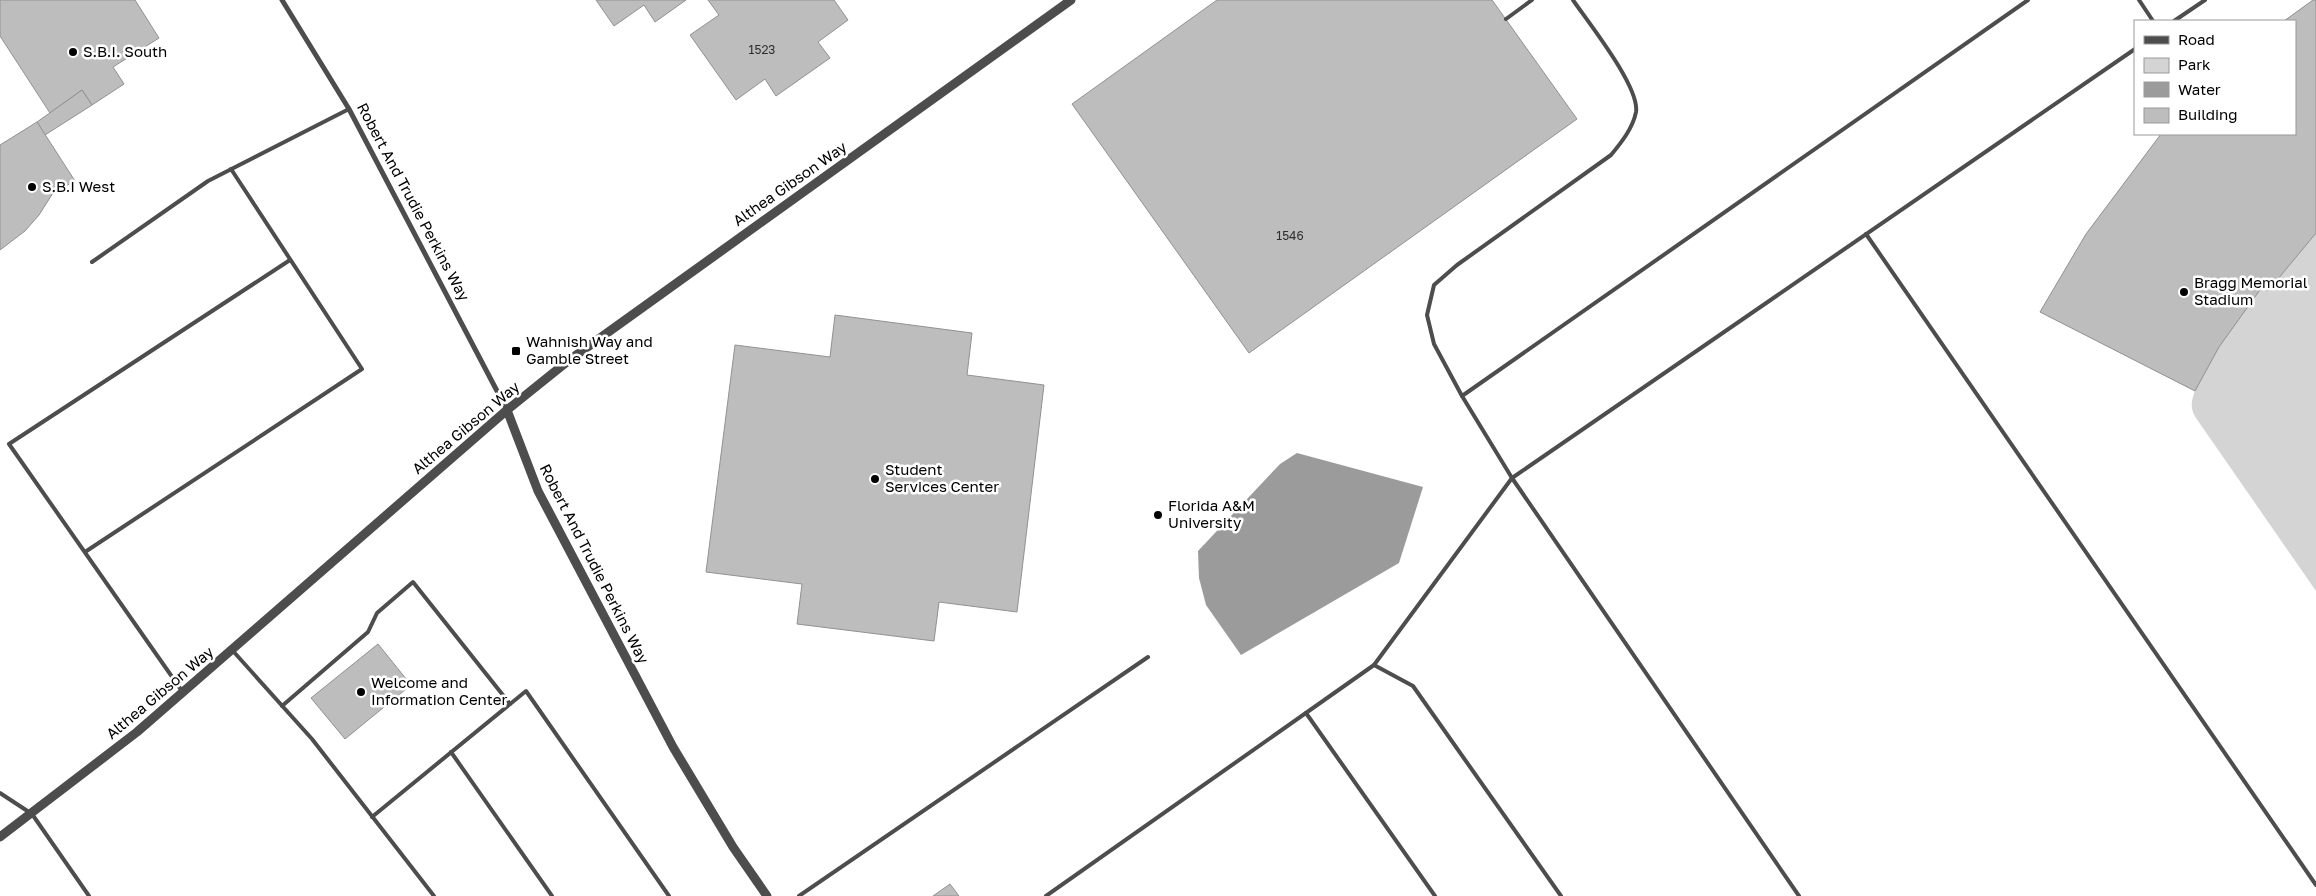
<svg xmlns="http://www.w3.org/2000/svg" width="2316" height="896" font-family="'Golos Text',sans-serif">
  <rect width="100%" height="100%" fill="#fff"/>
  <!-- green -->
  <path fill="#d4d4d4" d="M2313,0H2316V591L2196,418C2190,409 2191,401 2195,391L2040,312L2086,234L2161,134H2295V21H2284Z"/>
  <!-- water -->
  <path fill="#9b9b9b" d="M1297,453L1423,487L1399,563L1241,655L1206,605L1199,578L1198,551L1280,464Z"/>
  <!-- building -->
  <g fill="#bdbdbd" stroke="#919191">
    <path d="M0,0H135L159,38L113,67L124,84L92,105L82,90L50,113L0,36Z"/>
    <path d="M596,0H686L655,22L644,5L614,26Z"/>
    <path d="M708,0H834L848,20L818,42L830,58L776,96L765,79L736,100L690,35L719,15Z"/>
    <path d="M1217,0H1492L1577,119L1249,353L1072,104Z"/>
    <path d="M2313,0H2316V233L2268,291L2262,287L2219,347L2195,391L2040,312L2086,234L2161,134H2295V21H2284Z"/>
    <path d="M82,90L92,105L45,135L37,122Z"/>
    <path d="M37,122L75,181L53,193L39,215L25,231L0,250V145Z"/>
    <path d="M835,315L972,333L967,375L1044,385L1017,612L939,602L934,641L797,624L802,584L706,572L735,345L830,357Z"/>
    <path d="M378,644L411,685L345,739L311,698Z"/>
    <path d="M950,884L959,896H933Z"/>
  </g>
  <g fill="none" stroke-linecap="round" stroke-linejoin="round">
    <!-- service -->
    <g stroke="#4d4d4d" stroke-width="4">
      <path d="M2139,0L2153,21"/>
      <path d="M1506,19L1532,0"/>
      <path d="M2174,21L2205,0"/>
      <path d="M1866,234L2316,885"/>
      <path d="M92,262L208,181L349,109"/>
      <path d="M1462,396L1434,344L1427,315L1434,285L1457,265L1611,155C1621,143 1633,128 1636,112C1640,87 1588,22 1573,0"/>
      <path d="M85,552L362,369L231,169"/>
      <path d="M233,651L312,739L434,896"/>
      <path d="M1374,665L1413,686L1561,896"/>
      <path d="M182,691L9,444L290,260"/>
      <path d="M282,706L368,632L377,613L413,582L510,704"/>
      <path d="M1306,713L1435,896"/>
      <path d="M451,752L552,896"/>
      <path d="M0,793L32,814L89,896"/>
      <path d="M372,817L526,691L669,896"/>
      <path d="M799,896L1148,657"/>
      <path d="M1046,896L1374,665L1512,478L2135,49"/>
      <path d="M1799,896L1512,478L1462,396L2028,0"/>
    </g>
    <!-- minor -->
    <path stroke="#4d4d4d" stroke-width="5" d="M282,0L349,109L507,410"/>
    <!-- tertiary -->
    <g stroke="#4d4d4d" stroke-width="9">
      <path d="M507,410L538,491L673,747L733,847L767,896"/>
      <path d="M0,837L137,732L507,410L568,361L1071,0"/>
    </g>
  </g>
  <!-- markers -->
  <g fill="#000" stroke="#fff" stroke-width="2">
    <circle cx="73" cy="52" r="5"/>
    <circle cx="32" cy="187" r="5"/>
    <circle cx="2184" cy="292" r="5"/>
    <rect x="511" y="346" width="10" height="10" rx="2.5"/>
    <circle cx="875" cy="479" r="5"/>
    <circle cx="1158" cy="515" r="5"/>
    <circle cx="361" cy="692" r="5"/>
  </g>
  <g text-anchor="middle" stroke-width="5" stroke-linejoin="round" paint-order="stroke">
    <!-- number labels -->
    <g font-size="12" fill="#2f2f2f">
      <text x="762" y="54">1523</text>
      <text x="1290" y="240">1546</text>
    </g>
    <!-- poi labels -->
    <g font-size="15" fill="#000" stroke="#fff" text-anchor="start">
      <text x="83" y="57">S.B.I. South</text>
      <text x="42" y="192">S.B.I West</text>
      <text x="2194" y="288">Bragg Memorial<tspan x="2194" dy="17">Stadium</tspan></text>
      <text x="526" y="347">Wahnish Way and<tspan x="526" dy="17">Gamble Street</tspan></text>
      <text x="885" y="475">Student<tspan x="885" dy="17">Services Center</tspan></text>
      <text x="1168" y="511">Florida A&amp;M<tspan x="1168" dy="17">University</tspan></text>
      <text x="371" y="688">Welcome and<tspan x="371" dy="17">Information Center</tspan></text>
    </g>
    <!-- street labels -->
    <g font-size="15" fill="#000" stroke="#fff">
      <text transform="translate(790 184) rotate(-35)" y="5">Althea Gibson Way</text>
      <text transform="translate(413 202) rotate(62)" y="5">Robert And Trudie Perkins Way</text>
      <text transform="translate(466 428) rotate(-40)" y="5">Althea Gibson Way</text>
      <text transform="translate(594 564) rotate(63)" y="5">Robert And Trudie Perkins Way</text>
      <text transform="translate(160 693) rotate(-40)" y="5">Althea Gibson Way</text>
    </g>
  </g>
  <!-- legend -->
  <rect x="2134" y="20" width="162" height="115" fill="#ffffff" stroke="#999999"/>
  <rect x="2144" y="36" width="25" height="8" fill="#4d4d4d" stroke="#999999"/>
  <text x="2178" y="45" font-size="15" fill="#000000">Road</text>
  <rect x="2144" y="58" width="25" height="15" fill="#d4d4d4" stroke="#999999"/>
  <text x="2178" y="70" font-size="15" fill="#000000">Park</text>
  <rect x="2144" y="82" width="25" height="15" fill="#9b9b9b" stroke="#999999"/>
  <text x="2178" y="95" font-size="15" fill="#000000">Water</text>
  <rect x="2144" y="108" width="25" height="15" fill="#bdbdbd" stroke="#999999"/>
  <text x="2178" y="120" font-size="15" fill="#000000">Building</text>
</svg>
